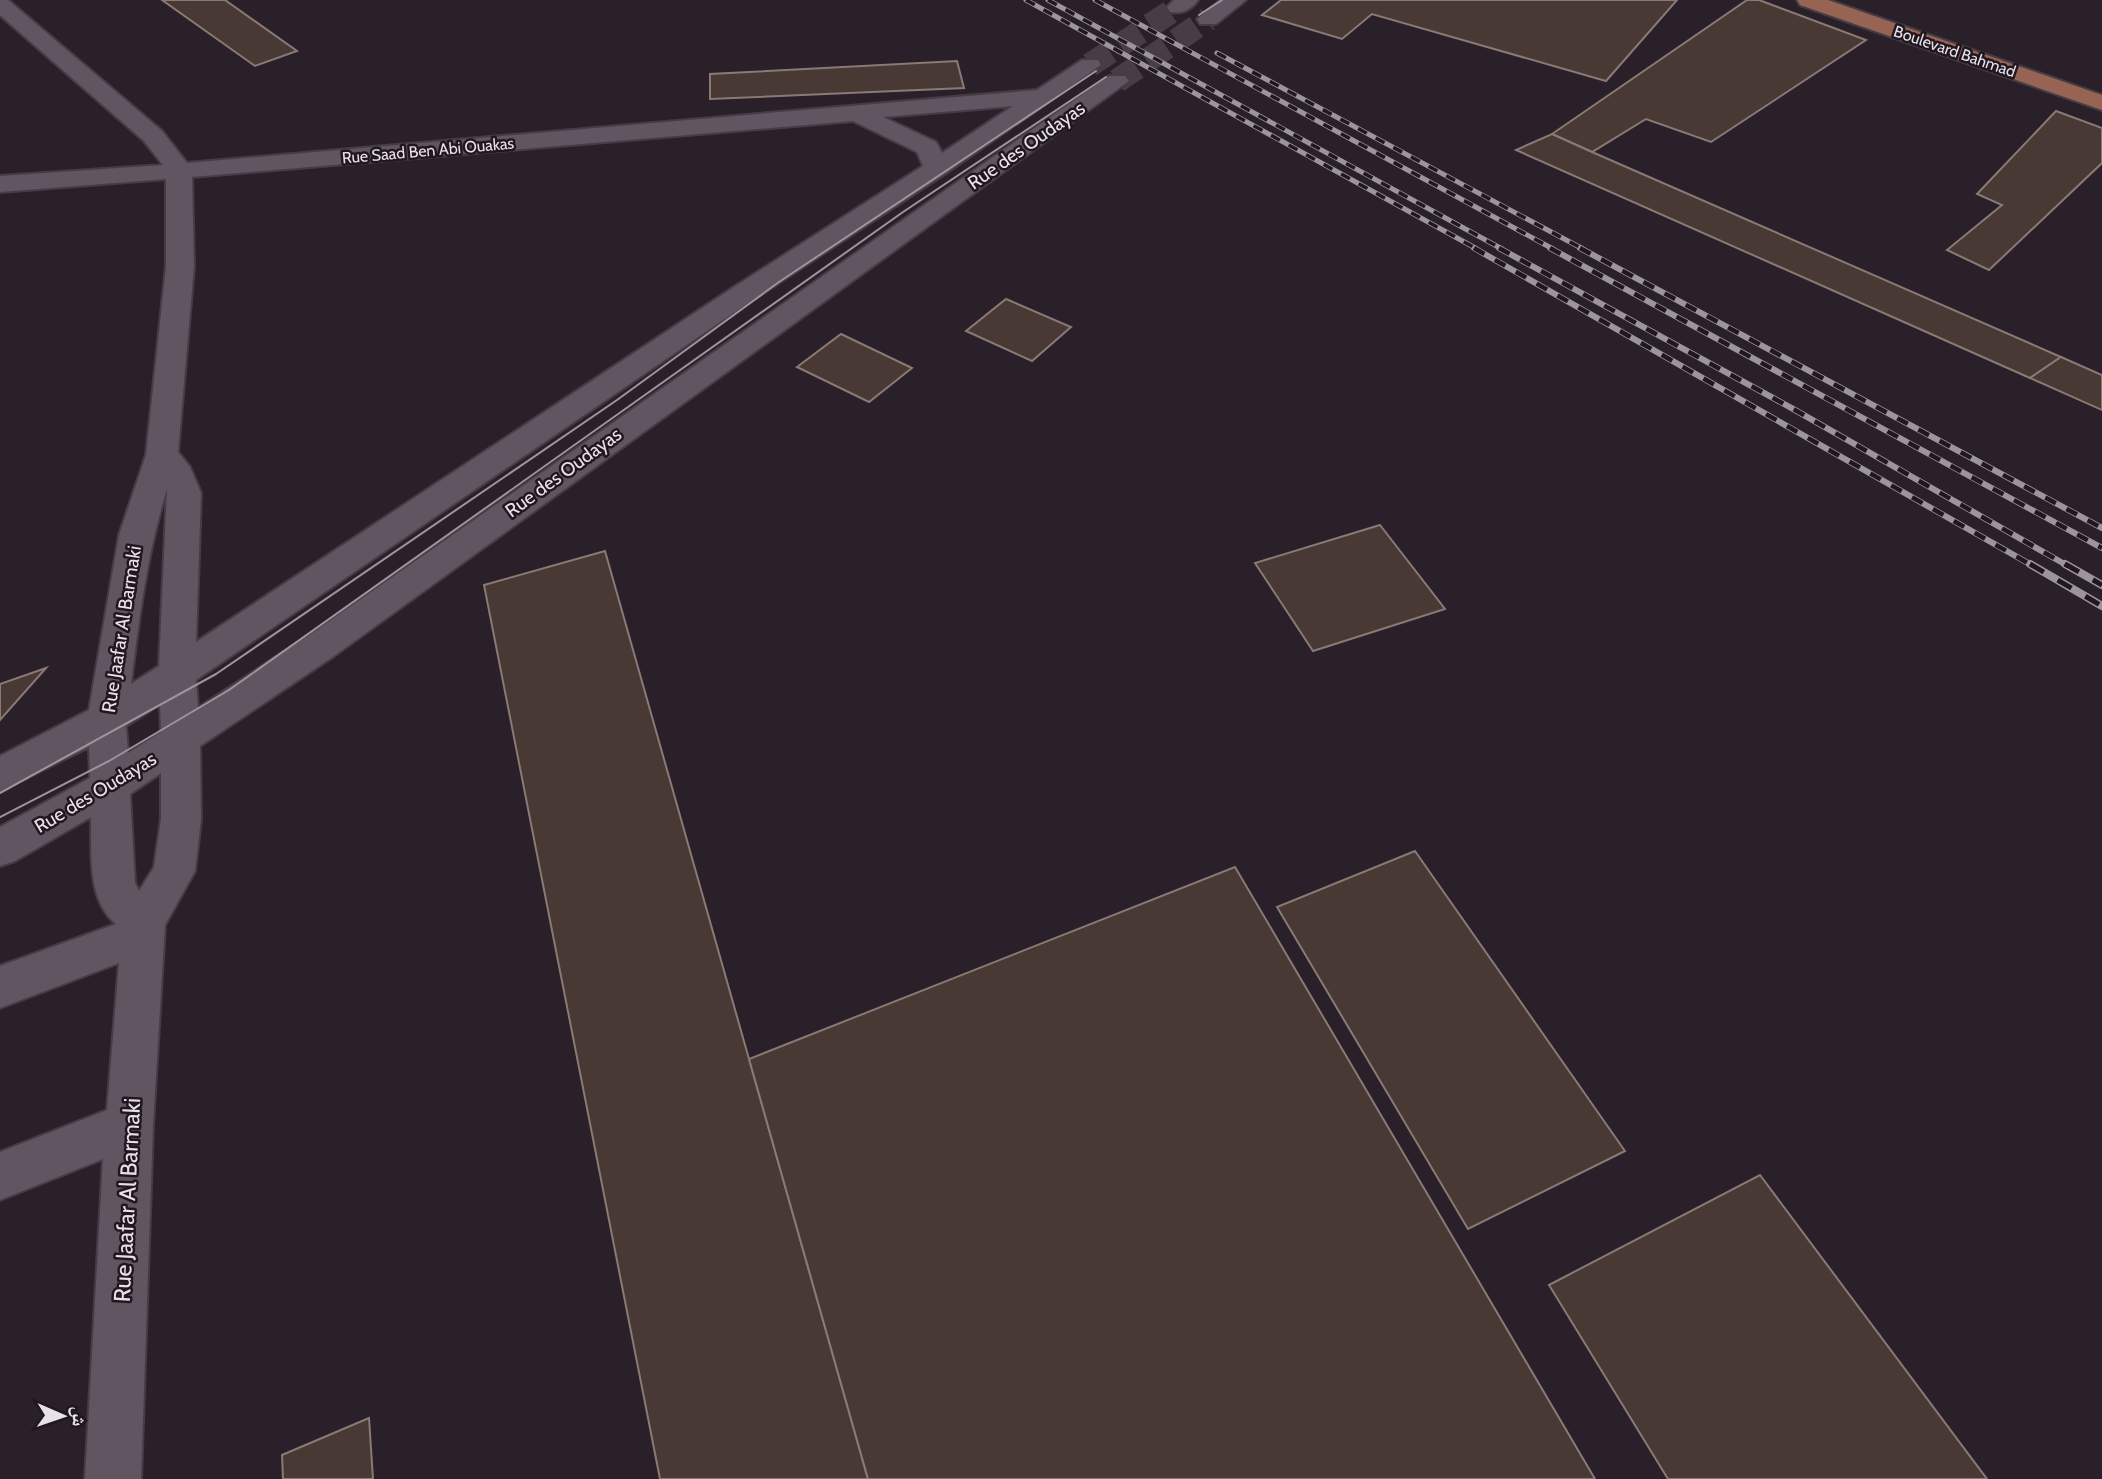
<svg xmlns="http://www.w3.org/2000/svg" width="2102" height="1479" font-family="Cabin,'Noto Naskh Arabic',sans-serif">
  <rect width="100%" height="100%" fill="#2a202a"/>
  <!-- building -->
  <g fill="#483935" stroke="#8a7974" stroke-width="2">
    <path d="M162,0H225L297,51L255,66Z"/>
    <path d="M1281,0H1677L1606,81L1372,14L1342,39L1262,15Z"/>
    <path d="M1747,0H1759L1866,40L1711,142L1646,119L1592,152L1552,134Z"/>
    <path d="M957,61L964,88L710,99V74Z"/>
    <path d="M2056,111L2102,128V163L1989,270L1947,250L2002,205L1977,194Z"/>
    <path d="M1552,134L1592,152L2061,357L2030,378L1516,150Z"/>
    <path d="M1006,299L1071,327L1032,361L966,331Z"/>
    <path d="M841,334L912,368L869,402L797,367Z"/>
    <path d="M2061,357L2102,375V410L2030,378Z"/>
    <path d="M1380,525L1445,609L1313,651L1255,563Z"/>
    <path d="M605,551L749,1059L868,1479H660L484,585Z"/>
    <path d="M46,668L0,720V684Z"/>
    <path d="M1415,851L1625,1151L1468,1229L1277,907Z"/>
    <path d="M1235,867L1595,1479H868L749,1059Z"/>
    <path d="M1760,1175L1987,1479H1668L1549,1285Z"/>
    <path d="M369,1418L373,1479H283L282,1455Z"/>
  </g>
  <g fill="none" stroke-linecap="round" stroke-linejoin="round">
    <!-- minor-tunnel -->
    <g stroke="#463d46" stroke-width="24" stroke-dasharray="24 12" stroke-linecap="butt">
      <path d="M1090,65L1178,7"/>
      <path d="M1117,81L1208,19"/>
    </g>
    <!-- minor casing -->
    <g stroke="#453d45" stroke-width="4">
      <g id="minor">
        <path d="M0,0H8L162,131L187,163L1037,90L1082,60H1098L1101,65L946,173L754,299L196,680L198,708L308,636L1109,76H1125L1129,81L334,656L200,746L201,819L195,871L165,925L153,1125L141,1479H85L103,1159L0,1200V1152L107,1110L119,963L0,1008V966L116,924C86,899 92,852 91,817L15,861L0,866V827L90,778L89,747L0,791V756L89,710L119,535L146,455L166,266V179L0,192V176L163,165L144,141L0,15ZM1013,106L942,153L936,142L883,117ZM853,121L917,152L923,166L734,287L196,642L201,493L190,467L178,452L194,266L192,177ZM167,489L159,666L131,684C139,618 147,553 167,489ZM160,704L161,732L128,753L126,726ZM161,773V819L154,867L139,891L135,883L130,794Z"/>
        <path d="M1174,0H1198C1191,10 1182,14 1170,12L1167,7Z"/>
        <path d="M1221,0H1246L1216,24H1200L1197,19Z"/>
      </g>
    </g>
    <!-- major casing -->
    <g stroke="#453d45" stroke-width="4">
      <path id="major" d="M1797,0H1828L2102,95V110L1800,5Z"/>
    </g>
    <!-- minor -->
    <use href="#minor" fill="#605560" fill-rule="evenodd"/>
    <!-- major -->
    <use href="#major" fill="#976453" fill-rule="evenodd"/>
    <!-- tram -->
    <g stroke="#9d959d" stroke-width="2">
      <path d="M1199,15L1222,0"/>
      <path d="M0,793L216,674L617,400L779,282L1096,71"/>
      <path d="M0,817L109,761L229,690L903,212L1106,77"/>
    </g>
    <!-- rail-far2 casing -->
    <g stroke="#9d959d" stroke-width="5">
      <g id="rail-far2">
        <path d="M1026,0L1477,249"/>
        <path d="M1048,0L1502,249"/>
        <path d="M1095,0L1553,249"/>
        <path d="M1217,53L1583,249"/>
      </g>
    </g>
    <!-- rail-far1 casing -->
    <g stroke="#9d959d" stroke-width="6">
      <g id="rail-far1">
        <path d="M1474,248L2033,566"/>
        <path d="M1499,248L1795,410L2068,566"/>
        <path d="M1550,248L2102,548"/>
        <path d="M1580,248L2102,528"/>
      </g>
    </g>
    <!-- rail casing -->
    <g stroke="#9d959d" stroke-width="8">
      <g id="rail">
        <path d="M2030,564L2102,606"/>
        <path d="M2065,564L2102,585"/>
      </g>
    </g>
    <!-- rail-far2 -->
    <use href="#rail-far2" stroke="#201720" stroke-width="3.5" stroke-dasharray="10" stroke-linecap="butt"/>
    <!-- rail-far1 -->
    <use href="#rail-far1" stroke="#201720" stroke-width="4.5" stroke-dasharray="12" stroke-linecap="butt"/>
    <!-- rail -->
    <use href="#rail" stroke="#201720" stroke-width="5" stroke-dasharray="16" stroke-linecap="butt"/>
  </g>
  <g text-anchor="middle" stroke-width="5" stroke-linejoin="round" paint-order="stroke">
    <!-- far-street labels -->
    <g font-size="16" fill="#e8e1e8" stroke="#201720">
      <text transform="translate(1955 51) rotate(19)" y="6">Boulevard Bahmad</text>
      <text transform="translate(428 150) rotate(-5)" y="6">Rue Saad Ben Abi Ouakas</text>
    </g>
    <!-- street labels -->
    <g font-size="19" fill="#e8e1e8" stroke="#201720">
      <text transform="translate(1026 145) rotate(-35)" y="7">Rue des Oudayas</text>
      <text transform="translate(563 472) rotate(-36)" y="7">Rue des Oudayas</text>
      <text transform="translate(121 629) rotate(-81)" y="7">Rue Jaafar Al Barmaki</text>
      <text transform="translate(95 792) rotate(-31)" y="7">Rue des Oudayas</text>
    </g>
    <!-- near-street labels -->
    <g font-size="23" fill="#e8e1e8" stroke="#201720">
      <text transform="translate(127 1200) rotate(-87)" y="8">Rue Jaafar Al Barmaki</text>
    </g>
  </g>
  <!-- north arrow -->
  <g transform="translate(63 1416) rotate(92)" stroke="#201720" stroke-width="5" paint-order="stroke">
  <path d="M0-5L12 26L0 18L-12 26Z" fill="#e8e1e8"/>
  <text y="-10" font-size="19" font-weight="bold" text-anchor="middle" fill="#e8e1e8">ش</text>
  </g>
</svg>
